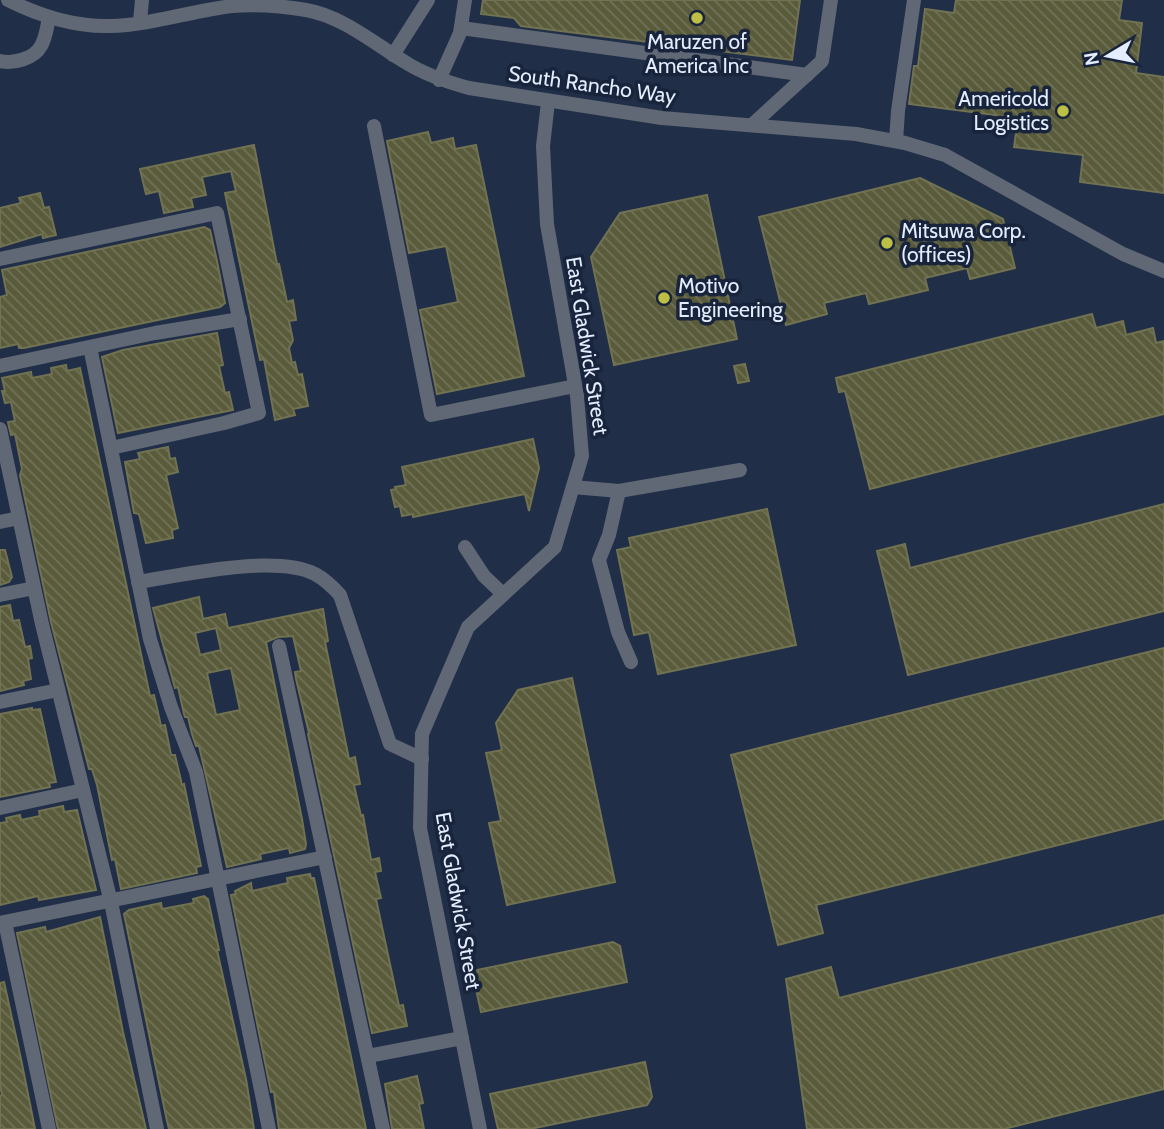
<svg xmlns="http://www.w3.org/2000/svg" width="1164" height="1129" font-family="Cabin,sans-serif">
  <defs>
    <pattern id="building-back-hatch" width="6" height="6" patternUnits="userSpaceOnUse" patternTransform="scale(1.75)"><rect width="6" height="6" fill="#595b3a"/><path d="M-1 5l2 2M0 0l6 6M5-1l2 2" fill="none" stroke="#717358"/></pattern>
  </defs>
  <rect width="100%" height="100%" fill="#212e47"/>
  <!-- building -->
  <g fill="url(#building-back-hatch)" stroke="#707251" stroke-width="2" fill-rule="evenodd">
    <path d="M483,0H800L792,60L521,26L514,18L481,14Z"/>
    <path d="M956,0H1122L1119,20L1142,23L1136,73L1164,77V193L1080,182L1083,155L1014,147L1018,118L909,104L914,66H918L925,9L954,13Z"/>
    <path d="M428,132L431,143L453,138L455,149L476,145L524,376L437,394L420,310L458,302L446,246L409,253L387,141Z"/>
    <path d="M254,145L277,264H279L287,302L293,300L296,320L289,321L293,340L289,348L292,363L295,362L298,375L302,374L308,406L293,409L295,415L275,420L264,359L260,360L225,193L236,191L231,171L202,177L206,195L191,198L193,207L164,213L159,191L146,194L140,169Z"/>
    <path d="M920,178L1003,219L1015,268L970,279L967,268L925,278L928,290L869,304L866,293L824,303L827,314L786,325L759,217Z"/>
    <path d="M40,193L44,208L49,207L56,235L43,238L42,234L0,247V208L21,203L19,198Z"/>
    <path d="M707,195L737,339L614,365L591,257L620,213Z"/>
    <path d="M204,227L210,230L217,261L225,303L220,307L24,348H19L18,344L0,348V297L7,295L2,270Z"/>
    <path d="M1092,314L1096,328L1123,321L1126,335L1153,328L1156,343L1164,341V414L870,489L845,391L839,392L836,378Z"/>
    <path d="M217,333L223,365L219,366L225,393L229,392L233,410L118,433L102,357L123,350Z"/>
    <path d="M745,364L749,381L738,383L734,366Z"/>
    <path d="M66,365L67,371L80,368L150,696L154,695L161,726L165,725L171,755H175L182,785L184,784L201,866L196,867L197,873L121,889L115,859L112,860L97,785L92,769H89L51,622L20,475L22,469L15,434L11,435L8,422L15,421L11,402L5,403L2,391H5L2,378L31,372L32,378L52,374L51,368Z"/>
    <path d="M533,439L539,468L529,511L525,494L413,517V514L402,516L400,506L395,507L391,490L396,489L395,487L406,485L402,467Z"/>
    <path d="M168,447L170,459L175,458L178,472L166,475L178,528L172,530L173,538L146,543L139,514L134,513L125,462L140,459L138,453Z"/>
    <path d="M1164,504V611L908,675L877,551L905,544L910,568Z"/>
    <path d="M767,509L796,645L658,674L649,632L634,635L617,550L631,547L629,538Z"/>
    <path d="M0,550H5L12,577L9,582L0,585Z"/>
    <path d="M199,597L203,619L225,614L228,628L323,609L328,641L325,642L349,759L355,757L360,784L354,785L361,816L363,815L371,860L379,858L381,871L375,872L381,898L376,899L399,1006L403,1005L407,1026L372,1033L308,734L309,733L296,679L295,672L301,671L293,636L278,637L266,642L302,819L306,844L305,849L290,853L289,848L260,854L261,859L227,867L199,746H196L192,734L188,717H185L184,714L178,687L175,688L153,608ZM216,628L221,650L200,655L195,633ZM231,668L240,710L216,715L207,673Z"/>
    <path d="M10,605L13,621L19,620L25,647L30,646L32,658L28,659L31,679L23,681L24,685L0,691V607Z"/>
    <path d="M1164,648V819L816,905L823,933L778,945L731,755Z"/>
    <path d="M572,678L615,882L507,905L489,823L501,821L486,753L502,750L496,723L518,690Z"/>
    <path d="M32,708V710L40,709L56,782L49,783L50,787L0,797V714Z"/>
    <path d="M63,806L64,812L77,810L96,890L39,900L38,896L0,905V823L7,822L6,818L20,815L21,820L40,816L39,811Z"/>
    <path d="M310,874L311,878H314L366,1129H279L274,1092H271L231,895L236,894L235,891L251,883L252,891L288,883L287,878Z"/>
    <path d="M204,896L208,899L219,950H217L246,1079L254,1129H169L167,1121L124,914L129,910L161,903L162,909L194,903L193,899Z"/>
    <path d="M1164,915V1089L1004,1129H807L786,979L831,967L839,998Z"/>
    <path d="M100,917L123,1032L146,1129H58L17,933L45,927L46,932Z"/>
    <path d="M613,942L620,946L627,982L481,1012L472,971Z"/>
    <path d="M4,982L21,1059L35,1129H0V1096L2,1095L0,1085V983Z"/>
    <path d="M645,1062L652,1097L647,1105L530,1129H498L490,1094Z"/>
    <path d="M417,1076L423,1103L419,1104L424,1129H392L385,1084Z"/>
  </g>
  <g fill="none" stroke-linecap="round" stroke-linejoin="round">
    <!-- minor -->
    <g stroke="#616875" stroke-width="14">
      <path d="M8,0C40,16 74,27 110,26C151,25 191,11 232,6C256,4 282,6 306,10C342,16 375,44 405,62C425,75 447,82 469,88L662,118L856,134L905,143L945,155L1123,254L1164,271"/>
      <path d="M140,22L142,0"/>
      <path d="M461,28L807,75"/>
      <path d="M393,55L428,0"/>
      <path d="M0,61C13,64 34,59 41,46C46,38 47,26 49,18"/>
      <path d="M439,80L460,33L465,0"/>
      <path d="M752,125L822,61L831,0"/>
      <path d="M374,126L431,415L575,386"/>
      <path d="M896,141L898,111L914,0"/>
      <path d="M0,259L217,213L259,413L224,423L111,448"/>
      <path d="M90,347L150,639L171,707L196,772L269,1129"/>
      <path d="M0,366L155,333L240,319"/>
      <path d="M0,429L42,624L111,902L157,1129"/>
      <path d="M573,487L619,491L740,470"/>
      <path d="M619,491L609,535L599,560L618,632L631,662"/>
      <path d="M0,522L19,518"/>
      <path d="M465,547L484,576L503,594"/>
      <path d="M138,582C183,575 275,554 315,574C326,580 332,586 340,595L390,744L422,759"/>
      <path d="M0,595L34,588"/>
      <path d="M279,646L383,1129"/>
      <path d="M0,702L58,690"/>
      <path d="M0,808L83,790"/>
      <path d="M5,922L49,1129"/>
      <path d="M0,923L325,857"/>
      <path d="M368,1056L462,1038"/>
      <path d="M480,1129L420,828L422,734L468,627L555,547L582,456L577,396L547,224L543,146L548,102"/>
    </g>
  </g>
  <!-- markers -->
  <g fill="#bcbf44" stroke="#18243c" stroke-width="2.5">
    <circle cx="697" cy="18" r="7"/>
    <circle cx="1063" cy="111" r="7"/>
    <circle cx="887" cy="243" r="7"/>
    <circle cx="664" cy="298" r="7"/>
  </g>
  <g text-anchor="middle" stroke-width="7" stroke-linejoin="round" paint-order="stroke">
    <!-- poi labels -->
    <g font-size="21" fill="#e4edfe" stroke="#18243c" text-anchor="start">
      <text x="697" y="49" text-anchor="middle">Maruzen of<tspan x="697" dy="24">America Inc</tspan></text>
      <text x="1049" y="106" text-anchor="end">Americold<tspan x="1049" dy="24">Logistics</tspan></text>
      <text x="901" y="238">Mitsuwa Corp.<tspan x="901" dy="24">(offices)</tspan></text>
      <text x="678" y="293">Motivo<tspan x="678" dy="24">Engineering</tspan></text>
    </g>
    <!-- street labels -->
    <g font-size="21" fill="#e4edfe" stroke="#18243c">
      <text transform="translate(592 85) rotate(8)" y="7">South Rancho Way</text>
      <text transform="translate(587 346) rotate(81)" y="7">East Gladwick Street</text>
      <text transform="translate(458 901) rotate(80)" y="7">East Gladwick Street</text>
    </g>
  </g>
  <!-- north arrow -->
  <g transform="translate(1108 56) rotate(260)" stroke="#18243c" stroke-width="5" paint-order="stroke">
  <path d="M0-5L12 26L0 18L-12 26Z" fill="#e4edfe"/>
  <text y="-10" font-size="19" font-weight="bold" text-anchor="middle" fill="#e4edfe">N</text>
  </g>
</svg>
